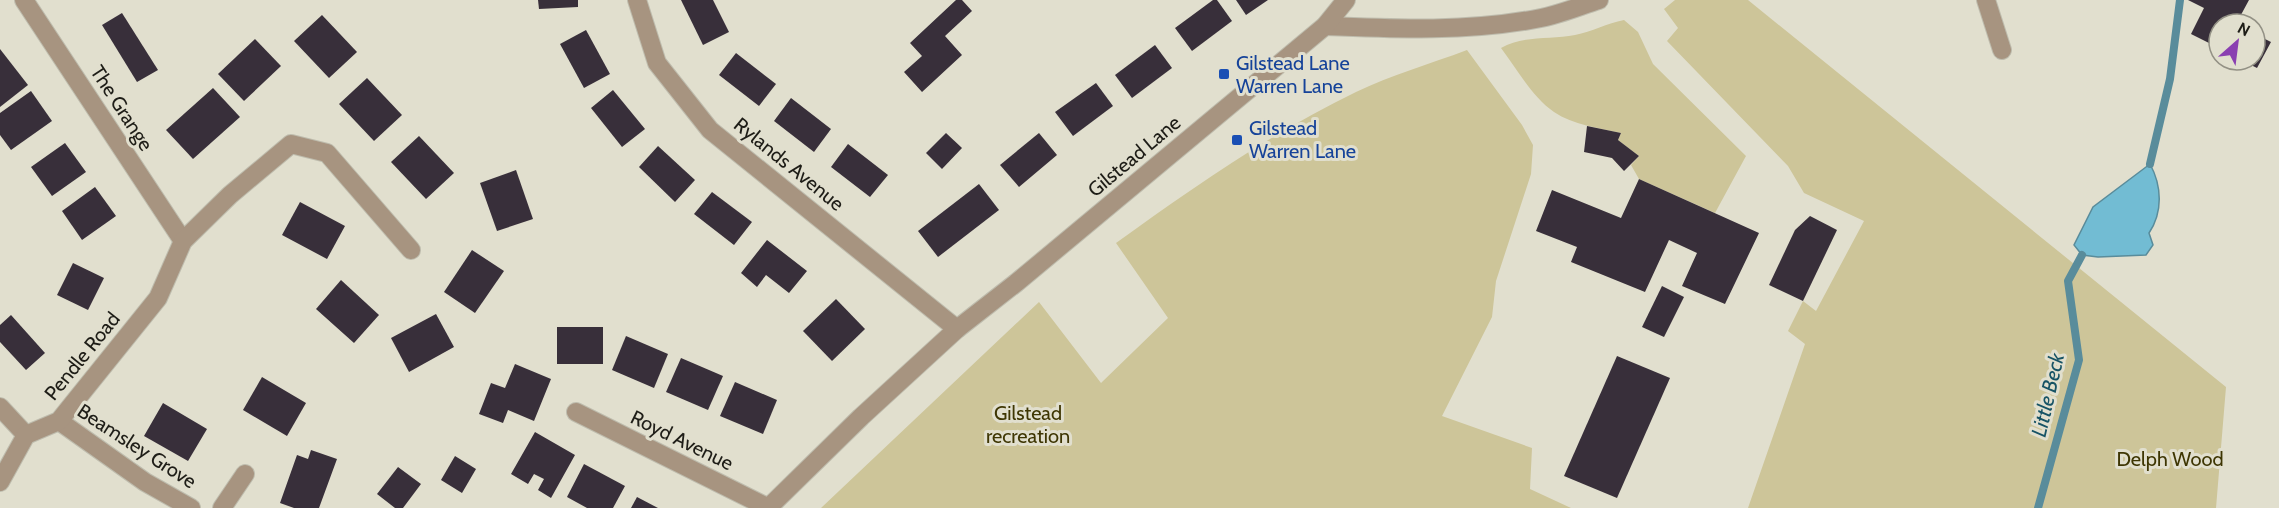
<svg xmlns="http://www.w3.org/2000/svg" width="2279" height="508" font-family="Cabin,sans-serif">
  <rect width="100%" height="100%" fill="#e1dfce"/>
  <!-- green -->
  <g fill="#cdc599">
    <path d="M1675,0H1748L2226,387L2216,508H1748L1805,344L1788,331L1803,301L1816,311L1864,221L1804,193L1788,166L1667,41L1678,28L1664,9Z"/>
    <path d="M1624,20L1638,32L1653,64L1746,156L1715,213L1639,179L1631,165L1639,156L1618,140L1621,133C1599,128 1573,125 1554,112C1532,97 1517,69 1501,48C1523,35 1551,40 1575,35C1592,32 1607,23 1624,20Z"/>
    <path d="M1467,50L1522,125L1533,145L1531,174L1496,281L1492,317L1442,416L1532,448L1530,489L1571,508H821L1039,302L1101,383L1168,318L1116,243C1192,188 1271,133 1356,92C1391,75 1430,64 1467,50Z"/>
  </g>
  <!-- water -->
  <path fill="#72bcd3" stroke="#598c9b" stroke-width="1.5" d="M2150,164C2162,186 2163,212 2149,233L2153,245L2146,255L2098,257L2082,255L2074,245L2093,207Z"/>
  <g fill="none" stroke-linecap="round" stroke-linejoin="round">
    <!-- stream -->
    <g stroke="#598c9b" stroke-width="8">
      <path d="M2150,164L2170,79L2180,0"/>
      <path d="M2038,508L2079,360L2068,281L2082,255"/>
    </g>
  </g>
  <!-- building -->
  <g fill="#382f3a">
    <path d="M538,0H578V7L539,9Z"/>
    <path d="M681,0H713L729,32L703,45Z"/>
    <path d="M956,0H962L972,11L945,36L962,55L922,92L904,72L922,56L910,43Z"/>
    <path d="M1213,0H1217L1232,21L1192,51L1175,28Z"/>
    <path d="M1236,0H1268L1246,15Z"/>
    <path d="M2188,0H2249L2236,24H2219V48L2191,34L2204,8Z"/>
    <path d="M122,13L158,70L137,82L102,25Z"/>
    <path d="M322,15L357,52L329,78L294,41Z"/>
    <path d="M586,30L610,74L584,88L560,44Z"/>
    <path d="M2255,34L2271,42L2257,68L2241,60H2255Z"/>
    <path d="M255,39L281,66L244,101L218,74Z"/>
    <path d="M1155,45L1172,68L1132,98L1115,75Z"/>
    <path d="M0,49L28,85L0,107Z"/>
    <path d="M736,53L776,84L759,106L719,75Z"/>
    <path d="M367,78L402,115L374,141L339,104Z"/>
    <path d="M1096,83L1113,106L1073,136L1055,112Z"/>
    <path d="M213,88L240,117L193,159L166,130Z"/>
    <path d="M613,90L645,129L622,147L591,108Z"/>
    <path d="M31,91L52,121L11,150L0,135V113Z"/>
    <path d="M791,98L831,129L814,152L774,121Z"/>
    <path d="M1587,126L1621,133L1618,140L1639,156L1624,171L1612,158L1584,152Z"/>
    <path d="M946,133L962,148L942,169L926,153Z"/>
    <path d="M1039,133L1057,155L1019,187L1000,165Z"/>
    <path d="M419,136L454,173L426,199L391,162Z"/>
    <path d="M65,143L86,172L52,196L31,167Z"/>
    <path d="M848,144L888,175L870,197L831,167Z"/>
    <path d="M658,146L695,180L675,202L639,167Z"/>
    <path d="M516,170L533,219L497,231L480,183Z"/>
    <path d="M1639,179L1759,233L1725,304L1682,286L1697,253L1669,240L1645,292L1571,262L1577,247L1536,231L1552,190L1621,218Z"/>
    <path d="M979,184L999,210L938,257L918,231Z"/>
    <path d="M95,187L116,216L82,240L62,211Z"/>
    <path d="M712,192L752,222L734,245L694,214Z"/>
    <path d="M300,202L345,226L327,259L282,235Z"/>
    <path d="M1810,216L1837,230L1803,301L1769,285L1795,230Z"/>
    <path d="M767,240L807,271L789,293L766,275L757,287L741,273Z"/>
    <path d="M472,250L504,271L475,313L444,292Z"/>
    <path d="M73,263L104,278L88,310L57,295Z"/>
    <path d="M341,280L379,315L354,343L316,309Z"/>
    <path d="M1662,286L1684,297L1664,337L1642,327Z"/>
    <path d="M836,299L865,329L832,361L803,331Z"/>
    <path d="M436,314L454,347L409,372L391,338Z"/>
    <path d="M11,315L45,353L26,370L0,342V325Z"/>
    <rect x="557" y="327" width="46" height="37"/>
    <path d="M626,336L668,354L654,388L612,370Z"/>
    <path d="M1617,356L1670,378L1617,498L1564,476Z"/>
    <path d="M681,358L723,376L708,410L666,392Z"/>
    <path d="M515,364L551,379L534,421L508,410L503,423L479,414L491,383L505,388Z"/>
    <path d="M262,377L306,403L287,436L243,410Z"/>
    <path d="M735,382L777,400L763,434L720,416Z"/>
    <path d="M163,403L207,429L188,461L144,436Z"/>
    <path d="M535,432L575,455L551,498L538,490L544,479L534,474L528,484L511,474Z"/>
    <path d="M311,450L337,459L319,508H294L280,503L297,455L308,459Z"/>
    <path d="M455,456L476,469L462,493L441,480Z"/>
    <path d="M584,464L625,486L613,508H587L567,497Z"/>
    <path d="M398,467L421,484L403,508H395L377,494Z"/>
    <path d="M637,497L658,508H631Z"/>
  </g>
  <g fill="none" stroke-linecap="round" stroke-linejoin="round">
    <!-- minor casing -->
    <g stroke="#bebcad" stroke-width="20">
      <g id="minor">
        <path d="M24,0L183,241"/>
        <path d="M637,0L657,63L710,130L957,329"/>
        <path d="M1986,0L2002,50"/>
        <path d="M1325,26C1397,29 1470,32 1541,18C1561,14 1580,6 1599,0"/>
        <path d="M0,407L26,435"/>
        <path d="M576,412L769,508"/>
        <path d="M59,421L145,482L191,508"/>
        <path d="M0,482L26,435L59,421L158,298L183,241L230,195L291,144L327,153L411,250"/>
        <path d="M222,508L245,474"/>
        <path d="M768,508L861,417L957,329L1016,283L1325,26L1346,0"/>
      </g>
    </g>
    <!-- minor -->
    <use href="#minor" stroke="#a79480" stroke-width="18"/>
  </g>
  <!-- markers -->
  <g fill="#1a4fb4" stroke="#e1dfce" stroke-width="2">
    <rect x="1218" y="68" width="12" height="12" rx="3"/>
    <rect x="1231" y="134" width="12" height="12" rx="3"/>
  </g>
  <g text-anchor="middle" stroke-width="6" stroke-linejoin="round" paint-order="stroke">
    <!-- transit labels -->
    <g font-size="20" fill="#164399" stroke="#e1dfce" text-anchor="start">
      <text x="1236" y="70">Gilstead Lane<tspan x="1236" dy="23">Warren Lane</tspan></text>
      <text x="1249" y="135">Gilstead<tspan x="1249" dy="23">Warren Lane</tspan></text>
    </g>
    <!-- street labels -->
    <g font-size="20" fill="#1e1d17" stroke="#e1dfce">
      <text transform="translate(122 108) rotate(57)" y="7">The Grange</text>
      <text transform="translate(1134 156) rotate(-40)" y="7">Gilstead Lane</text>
      <text transform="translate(789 164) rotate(39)" y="7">Rylands Avenue</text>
      <text transform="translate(82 356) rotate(-51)" y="7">Pendle Road</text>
      <text transform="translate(682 440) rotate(26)" y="7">Royd Avenue</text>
      <text transform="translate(137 446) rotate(33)" y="7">Beamsley Grove</text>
    </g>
    <!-- park labels -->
    <g font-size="20" fill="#3e3603" stroke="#e1dfce">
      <text x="1028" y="420">Gilstead<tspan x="1028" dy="23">recreation</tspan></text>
      <text x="2170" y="466">Delph Wood</text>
    </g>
    <!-- water labels -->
    <g font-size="21" font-style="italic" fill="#165365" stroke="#e1dfce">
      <text transform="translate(2048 395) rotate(-77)" y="7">Little Beck</text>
    </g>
  </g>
  <!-- north arrow -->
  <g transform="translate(2237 42) rotate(28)"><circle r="28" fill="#e1dfce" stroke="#939185" stroke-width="1.5"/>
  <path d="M0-4.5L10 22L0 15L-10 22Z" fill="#8a3fb1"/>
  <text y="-9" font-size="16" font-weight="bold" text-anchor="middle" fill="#1e1d17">N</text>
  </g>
</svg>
